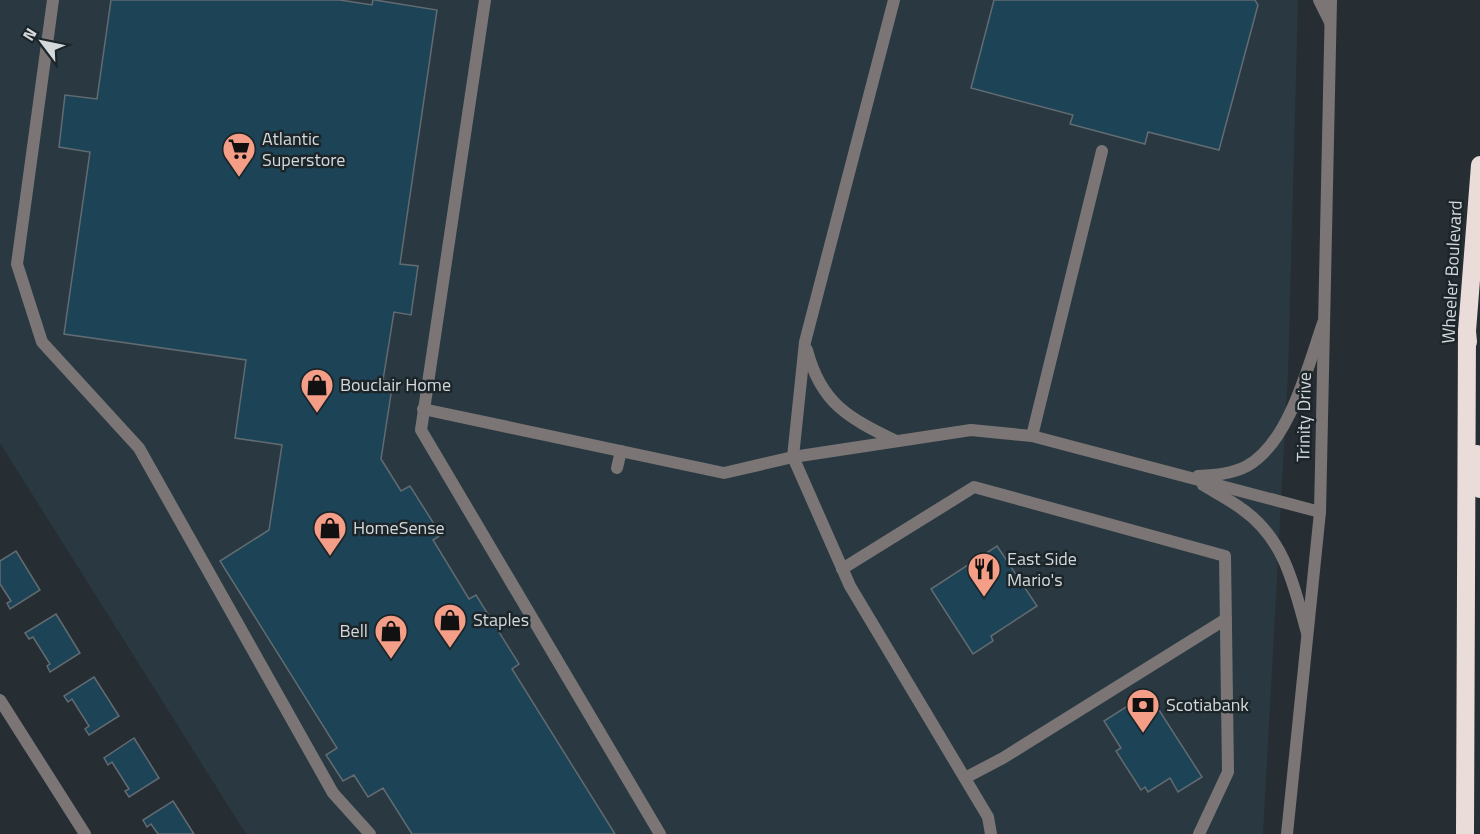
<svg xmlns="http://www.w3.org/2000/svg" width="1480" height="834" font-family="'Titillium Web',sans-serif">
  <rect width="100%" height="100%" fill="#262e33"/>
  <!-- built -->
  <path fill="#2a3941" d="M0,0H1298L1288,373L1263,834H246L0,443Z"/>
  <!-- building -->
  <g fill="#1d4356" stroke="#626b71" stroke-width="1.5">
    <path d="M111,0H340L372,5L373,0H375L437,10L400,264L418,266L411,315L394,312L383,380L393,381L381,459L401,491L410,486L441,535L433,540L469,599L476,595L519,664L512,669L615,834H412L383,788L368,797L354,775L343,781L326,755L337,748L220,561L269,530L282,445L235,438L246,360L64,334L90,152L59,147L65,95L97,99Z"/>
    <path d="M994,0H1255L1258,5L1219,150L1148,132L1145,144L1070,124L1073,115L971,88Z"/>
    <path d="M997,546L1037,606L991,636L993,641L973,654L931,589Z"/>
    <path d="M16,551L40,590L10,609L7,603L11,601L0,584V561Z"/>
    <path d="M56,614L80,653L50,672L47,666L50,664L33,637L29,639L25,633Z"/>
    <path d="M94,677L119,716L89,735L85,729L89,726L72,699L68,702L64,696Z"/>
    <path d="M1148,693L1202,777L1178,792L1170,778L1148,792L1145,787L1141,790L1116,751L1121,748L1104,721Z"/>
    <path d="M134,738L159,778L129,797L125,791L129,789L112,762L108,765L104,758Z"/>
    <path d="M173,801L194,834H158L151,824L147,827L143,820Z"/>
  </g>
  <g fill="none" stroke-linecap="round" stroke-linejoin="round">
    <!-- service -->
    <g stroke="#7b7675" stroke-width="12">
      <path d="M53,0L17,264L42,342L139,448L333,793L370,834"/>
      <path d="M485,0L421,430L660,834"/>
      <path d="M894,0L805,342L793,457L850,586L988,817L991,834"/>
      <path d="M1319,0L1330,22"/>
      <path d="M807,350C821,404 849,418 896,441"/>
      <path d="M423,409L724,473L793,457L971,430L1032,436L1320,512"/>
      <path d="M1032,436L1102,151"/>
      <path d="M617,468L621,451"/>
      <path d="M1198,476C1214,475 1232,474 1247,466C1289,443 1308,366 1323,323"/>
      <path d="M1203,485C1216,493 1230,500 1242,509C1285,539 1294,586 1307,633"/>
      <path d="M842,569L974,487L1225,556L1228,772L1199,834"/>
      <path d="M965,778L1003,758L1226,619"/>
    </g>
    <!-- minor -->
    <path stroke="#7b7675" stroke-width="12" d="M0,700L85,834"/>
    <!-- tertiary -->
    <path stroke="#7b7675" stroke-width="12" d="M1287,834L1320,512L1331,0"/>
    <!-- motorway -->
    <g stroke="#e9dcd9" stroke-width="18">
      <path d="M1468,342L1467,331L1480,165"/>
      <path d="M1477,454L1480,489"/>
      <path d="M1465,834L1467,331"/>
    </g>
  </g>
  <!-- icons -->
  <defs>
    <g id="supermarket-pin" transform="scale(1.725)"><path d="M0 17L-7.5 6A9.5 9.5 0 1 1 7.5 6Z" fill="#f49e87" stroke="#1c2529"/><path d="M-6-5.5h2.5l.6 2H6L4.5 2H-2.5L-4.4-4H-6ZM-1.5 3.2a1.3 1.3 0 1 0 .1 0ZM3 3.2a1.3 1.3 0 1 0 .1 0Z" fill="#111"/></g>
    <g id="shop-pin" transform="scale(1.725)"><path d="M0 17L-7.5 6A9.5 9.5 0 1 1 7.5 6Z" fill="#f49e87" stroke="#1c2529"/><path d="M-5-2.5h2.3a2.7 3.5 0 0 1 5.4 0H5L5.5 6h-11ZM-1.5-2.5h3a1.5 2.3 0 0 0-3 0Z" fill="#111"/></g>
    <g id="restaurant-pin" transform="scale(1.725)"><path d="M0 17L-7.5 6A9.5 9.5 0 1 1 7.5 6Z" fill="#f49e87" stroke="#1c2529"/><path d="M-5-6h1v4h1v-4h1v4h1v-4h1v5L-1.5 .5V6h-2V.5L-5-1ZM5-6V6H3V1.5H1.5Q1.5-4 5-6Z" fill="#111"/></g>
    <g id="bank-pin" transform="scale(1.725)"><path d="M0 17L-7.5 6A9.5 9.5 0 1 1 7.5 6Z" fill="#f49e87" stroke="#1c2529"/><path d="M-6-4H6V4H-6ZM0-2.3a2.3 2.3 0 1 0 0 4.6a2.3 2.3 0 1 0 0-4.6Z" fill="#111"/></g>
  </defs>
  <g fill-rule="evenodd">
    <use href="#supermarket-pin" x="239" y="149"/>
    <use href="#shop-pin" x="317" y="385"/>
    <use href="#shop-pin" x="330" y="528"/>
    <use href="#restaurant-pin" x="984" y="569"/>
    <use href="#shop-pin" x="450" y="620"/>
    <use href="#shop-pin" x="391" y="631"/>
    <use href="#bank-pin" x="1143" y="705"/>
  </g>
  <g text-anchor="middle" stroke-width="5" stroke-linejoin="round" paint-order="stroke">
    <!-- poi labels -->
    <g font-size="18" fill="#d4d9dc" stroke="#1c2529" text-anchor="start">
      <text x="262" y="145">Atlantic<tspan x="262" dy="21">Superstore</tspan></text>
      <text x="340" y="391">Bouclair Home</text>
      <text x="353" y="534">HomeSense</text>
      <text x="1007" y="565">East Side<tspan x="1007" dy="21">Mario's</tspan></text>
      <text x="473" y="626">Staples</text>
      <text x="368" y="637" text-anchor="end">Bell</text>
      <text x="1166" y="711">Scotiabank</text>
    </g>
    <!-- street labels -->
    <g font-size="18" fill="#d4d9dc" stroke="#1c2529">
      <text transform="translate(1452 272) rotate(-87)" y="6">Wheeler Boulevard</text>
      <text transform="translate(1304 417) rotate(-89)" y="6">Trinity Drive</text>
    </g>
  </g>
  <!-- north arrow -->
  <g transform="translate(42 42) rotate(302)" stroke="#1c2529" stroke-width="4.5" paint-order="stroke">
  <path d="M0-4.5L10 22L0 15L-10 22Z" fill="#d4d9dc"/>
  <text y="-9" font-size="16" font-weight="bold" text-anchor="middle" fill="#d4d9dc">N</text>
  </g>
</svg>
